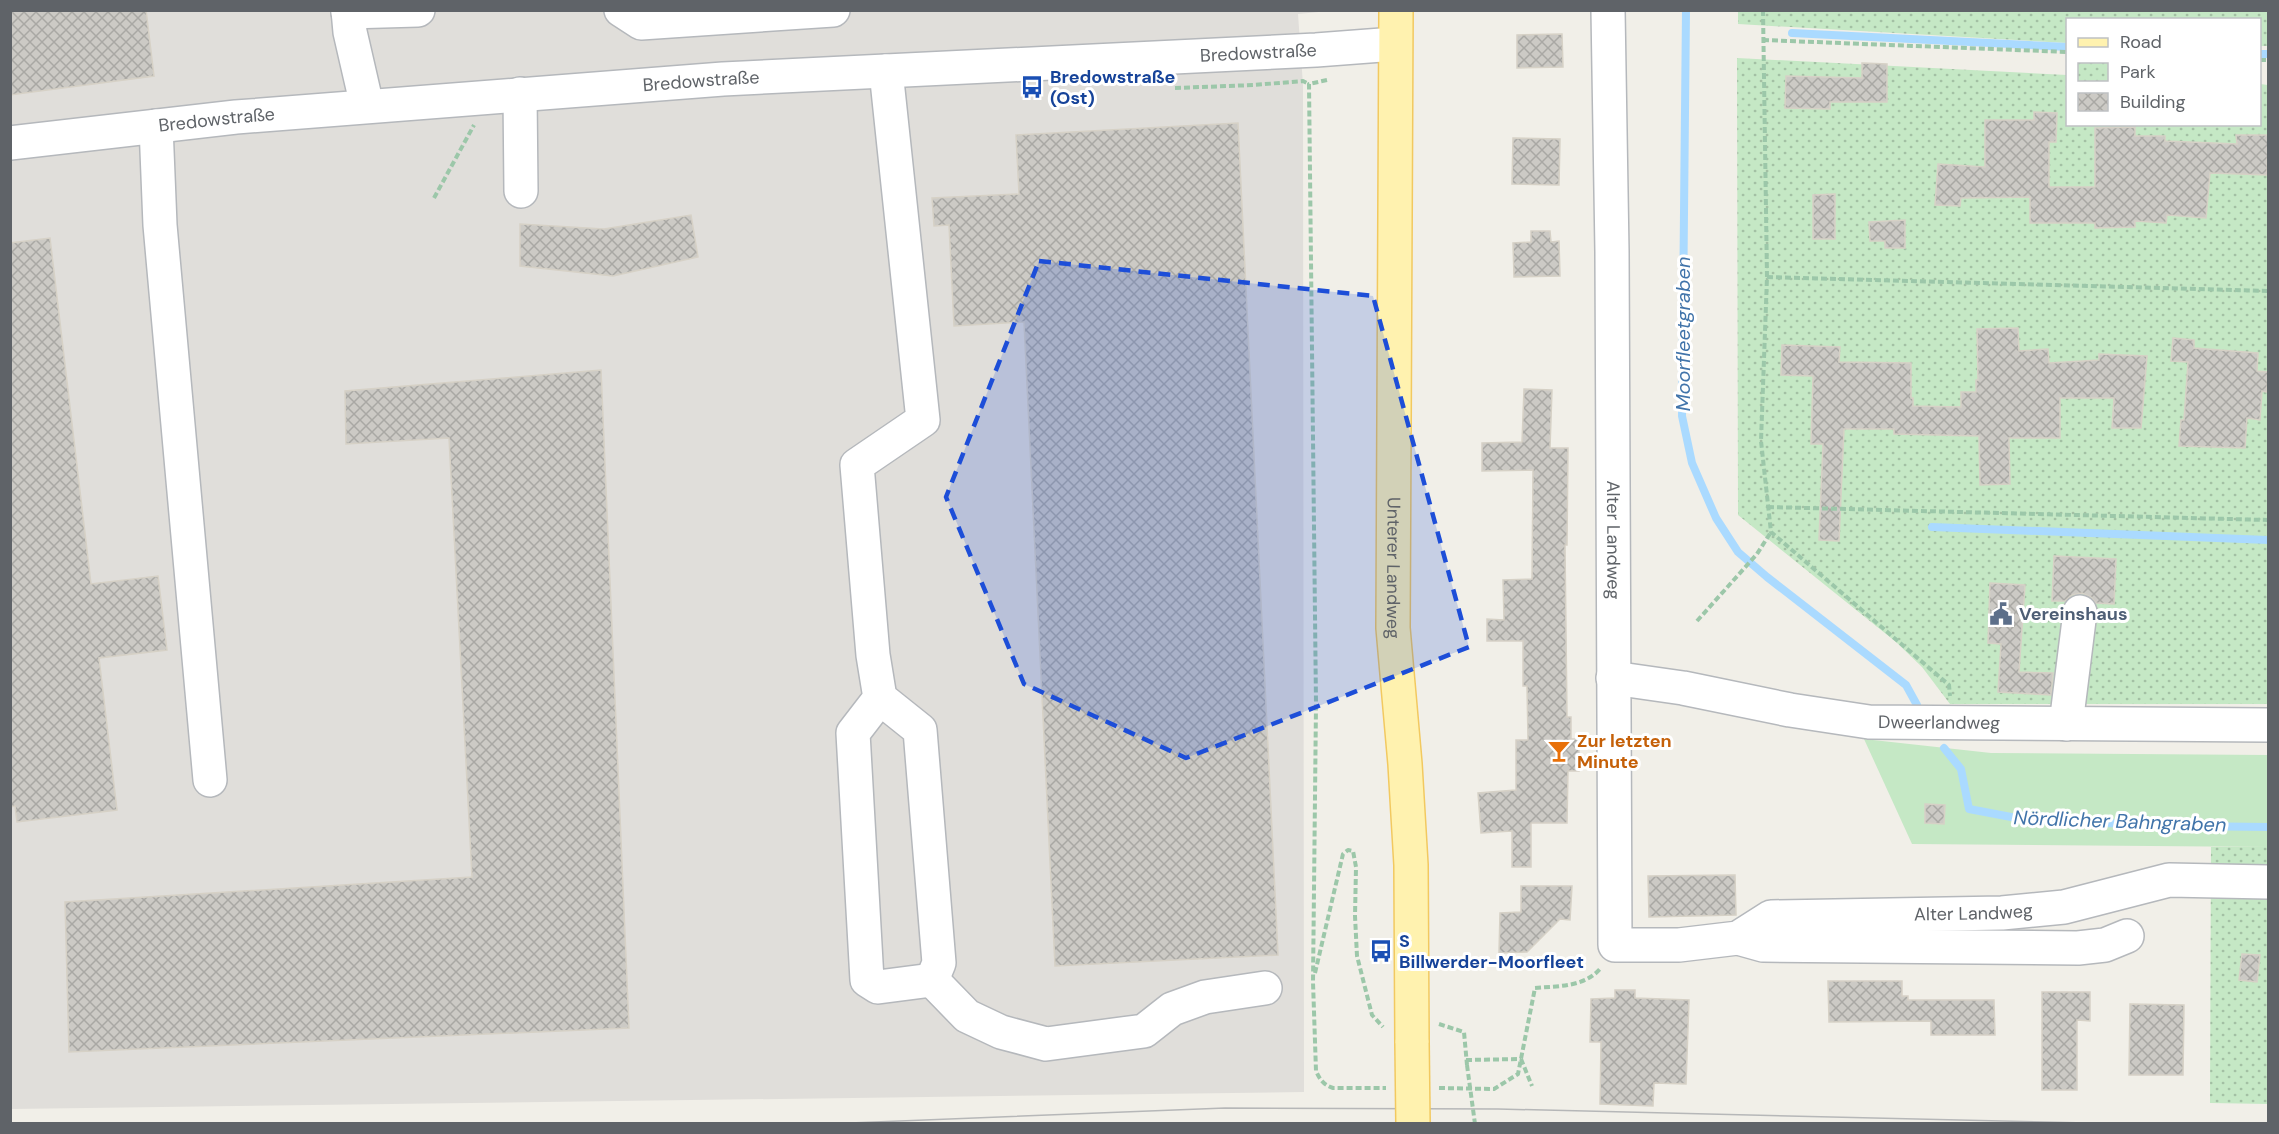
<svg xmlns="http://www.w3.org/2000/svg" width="2279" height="1134" font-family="'DM Sans',sans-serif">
  <defs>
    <pattern id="park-dots" width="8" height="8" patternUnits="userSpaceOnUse" patternTransform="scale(1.5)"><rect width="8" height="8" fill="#c5e8c5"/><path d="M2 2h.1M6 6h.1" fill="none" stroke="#a3c0a4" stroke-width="1.8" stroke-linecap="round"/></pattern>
    <pattern id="building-cross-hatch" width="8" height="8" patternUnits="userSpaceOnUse" patternTransform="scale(1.5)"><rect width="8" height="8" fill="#cccac5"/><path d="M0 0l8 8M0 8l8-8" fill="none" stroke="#a9a8a4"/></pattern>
  </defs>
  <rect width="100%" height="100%" fill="#f1efe8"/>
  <!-- industrial -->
  <path fill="#e0deda" d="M10,11H1329L1298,14L1303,85L1304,1092L11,1109Z"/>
  <!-- grass -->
  <path fill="#c5e8c5" d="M1864,739L1991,753L2268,755V847L1912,844Z"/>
  <!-- park -->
  <g fill="url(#park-dots)">
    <path d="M1738,10L2268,11V46H2260V20H2068L2067,43L1738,24Z"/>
    <path d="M1737,58L2067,75L2068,124H2260V84L2268,85V704H1950L1922,667L1896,642L1738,515Z"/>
    <path d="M2211,847H2268V1104L2210,1103Z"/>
  </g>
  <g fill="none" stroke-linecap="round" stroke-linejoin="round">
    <!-- stream -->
    <g stroke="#aadaff" stroke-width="8">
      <path d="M1686,10L1682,416L1692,463L1716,518L1738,552L1767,577L1906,685L1917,705"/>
      <path d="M1792,33L2068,47"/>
      <path d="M2260,54H2268"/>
      <path d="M1932,527L2268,540"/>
      <path d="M1944,748L1961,769L1969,809L2027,820L2182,826L2268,827"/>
    </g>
  </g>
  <!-- building -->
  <g fill="url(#building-cross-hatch)" stroke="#d6d1c6" stroke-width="1.5">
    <path d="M10,10H146L154,76L10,95Z"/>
    <path d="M1562,34L1563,67L1517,68V35Z"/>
    <path d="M1862,63L1887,64V102H1830V109L1785,108L1786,76L1862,78Z"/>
    <path d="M2034,112L2057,113L2056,142H2049V187H2095V128L2135,127V136H2165V141L2237,144L2236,135H2268L2267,175L2210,173L2206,218L2167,215L2166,223L2135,221V227L2095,228V223H2030V197L1961,198L1960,206L1935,205L1938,164L1985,167V120H2034Z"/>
    <path d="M1238,123L1278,955L1055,966L1024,322L954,326L949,225L934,226L932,198L1019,194L1016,135Z"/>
    <path d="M1513,138L1560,139L1559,185L1512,184Z"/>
    <path d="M1835,194V239H1813V195Z"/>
    <path d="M691,215L698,257L613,276L520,266V224L604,229Z"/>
    <path d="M1905,220V248H1885V241H1870L1869,222Z"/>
    <path d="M1531,231H1550L1551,242L1559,241L1560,276L1514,277L1513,243L1531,242Z"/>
    <path d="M50,238L91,584L158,576L167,650L99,658L117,810L17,822L15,806L10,807V243Z"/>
    <path d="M2018,328L2019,351L2048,349L2049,363L2099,360V354L2147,356L2141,428H2112L2114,398H2060V438H2009L2010,484L1980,485L1979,436L1894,434V429H1844L1839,541L1819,540L1823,444H1811L1813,376L1781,375L1782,345L1840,347L1839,362L1911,363V398H1913V406L1961,407V392H1976V380H1978L1977,329Z"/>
    <path d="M2173,338L2194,340V348L2258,353L2257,371L2268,372L2267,392L2262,391L2260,420L2247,418L2245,448L2179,446L2181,420H2184L2188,362L2171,361Z"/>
    <path d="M601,370L629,1028L69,1052L65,902L472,877L449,438L346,444L345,391Z"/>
    <path d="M1524,389L1552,390L1550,448H1568L1567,545H1565L1567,717H1571V739H1579V771H1568L1567,823H1531V867H1512V831L1481,833L1478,793L1516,790V740H1528L1527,686H1523V641H1487V619L1504,620L1503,580L1532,579L1533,470L1482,471V443L1522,442Z"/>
    <path d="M2054,556L2116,559L2114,604L2096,603L2091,597L2082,593L2072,595L2065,601H2052Z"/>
    <path d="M1990,583L2025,585L2019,672L2053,673L2051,695L1998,692L2001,644L1988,643Z"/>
    <path d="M1925,804L1945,805L1944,824L1925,823Z"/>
    <path d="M1735,875L1736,915L1649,917L1648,876Z"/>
    <path d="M1521,886H1572L1570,920L1560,919L1527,952L1499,953L1500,913L1521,912Z"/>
    <path d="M2242,954L2260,955L2257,982L2239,980Z"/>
    <path d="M1828,981H1902V996H1908V1000H1994L1995,1035H1931V1021L1829,1022Z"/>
    <path d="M1615,990H1635V998L1689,1000L1686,1084L1654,1083L1653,1106L1600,1104L1601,1042H1590L1591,999L1615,998Z"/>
    <path d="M2042,992H2090V1021L2077,1020V1090H2042Z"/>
    <path d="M2130,1004L2184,1005L2183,1075H2129Z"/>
  </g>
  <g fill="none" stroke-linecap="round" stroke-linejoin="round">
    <!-- minor casing -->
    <g stroke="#b5b8bc" stroke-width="36">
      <g id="minor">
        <path d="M348,10L350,32L367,106"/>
        <path d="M621,10L641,23L833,10"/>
        <path id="s1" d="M1608,10L1612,252L1615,945H1679L1738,938L1771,917L2002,913L2064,907L2169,880L2268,882"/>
        <path d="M348,12L418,10"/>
        <path d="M520,94L521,191"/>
        <path d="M156,126L160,225L210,780"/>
        <path id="s2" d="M10,143L236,117L723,79L1316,50L1395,44"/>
        <path id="s3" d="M1613,678L1683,688L1790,710L1869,722L2268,725"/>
        <path d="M880,698L920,730L939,963L932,980L878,987L867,980L853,733L880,698L873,655L857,465L923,420L886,71"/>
        <path d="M2066,724L2080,612"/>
        <path d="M1738,938L1763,945L2078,948L2105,945L2127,936"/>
        <path d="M932,980L967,1016L1001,1032L1046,1044L1144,1031L1172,1009L1205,997L1265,988"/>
      </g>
    </g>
    <!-- major casing -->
    <g stroke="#f2c960" stroke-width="36">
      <g id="major">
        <path id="s4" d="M1396,10L1393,628L1405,764L1411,865L1412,1043"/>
      </g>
    </g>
    <!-- path -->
    <g stroke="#9cc7a9" stroke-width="4" stroke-dasharray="6 3" stroke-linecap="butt">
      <path d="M1763,10L1767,277L1761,441L1771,532L1949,685L1950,696"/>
      <path d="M1763,40L2068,52"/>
      <path d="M2260,60H2268"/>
      <path d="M1327,80L1309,84L1316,704L1313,982L1316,1071C1320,1080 1324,1085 1333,1088H1386"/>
      <path d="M1175,88L1254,85L1303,81L1309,84"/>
      <path d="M434,198L474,125"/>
      <path d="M1767,277L2268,291"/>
      <path d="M1768,507L2268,520"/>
      <path d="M1697,621L1757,554L1771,532"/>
      <path d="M1315,973L1343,854L1348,850L1353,851L1356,867L1355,916L1357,956L1372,1015L1383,1027"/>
      <path d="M1439,1024L1464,1032L1467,1065"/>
      <path d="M1521,1059L1532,1086"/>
      <path d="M1466,1060L1521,1059"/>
      <path d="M1439,1088L1494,1089L1518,1074L1535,988C1559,986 1584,987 1600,969"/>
    </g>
    <!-- minor -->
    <use href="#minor" stroke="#fff" stroke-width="33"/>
    <!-- major -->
    <use href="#major" stroke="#fff2af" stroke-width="33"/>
    <!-- tram -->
    <path stroke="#b6b7b8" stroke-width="1.5" d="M825,1124L1225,1108L1498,1109L2131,1124"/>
    <!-- major-bridge casing -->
    <g stroke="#f2c960" stroke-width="36" stroke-linecap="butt">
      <path id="major-bridge" d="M1412,1043L1413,1124"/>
    </g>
    <!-- path-bridge -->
    <path stroke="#9cc7a9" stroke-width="4" stroke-dasharray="6 3" stroke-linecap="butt" d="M1467,1065L1475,1124"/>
    <!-- major-bridge -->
    <use href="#major-bridge" stroke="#fff2af" stroke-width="33"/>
  </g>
  <!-- marked area -->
  <path fill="#1d4ed8" fill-opacity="0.2" stroke="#1d4ed8" stroke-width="4.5" stroke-dasharray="12 8" stroke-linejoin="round" d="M1039,261L1373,296L1469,647L1186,758L1024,684L946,497Z"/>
  <!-- icons -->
  <defs>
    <g id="bus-bare" transform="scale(1.8)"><path d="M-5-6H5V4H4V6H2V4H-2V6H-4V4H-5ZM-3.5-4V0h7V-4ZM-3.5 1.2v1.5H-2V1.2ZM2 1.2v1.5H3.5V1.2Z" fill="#1a4fb4" stroke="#fff" stroke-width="2.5" paint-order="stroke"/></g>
    <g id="civic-bare" transform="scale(1.8)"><path d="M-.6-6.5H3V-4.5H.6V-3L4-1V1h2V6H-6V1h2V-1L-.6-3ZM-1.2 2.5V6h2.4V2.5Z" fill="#5c6f8a" stroke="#fff" stroke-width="2.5" paint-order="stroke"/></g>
    <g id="bar-bare" transform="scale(1.8)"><path d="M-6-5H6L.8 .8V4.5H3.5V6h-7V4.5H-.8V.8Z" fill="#e8710a" stroke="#fff" stroke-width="2.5" paint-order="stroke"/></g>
  </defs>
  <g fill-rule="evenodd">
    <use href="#bus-bare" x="1032" y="87"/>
    <use href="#civic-bare" x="2001" y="614"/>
    <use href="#bar-bare" x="1559" y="751"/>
    <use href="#bus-bare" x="1381" y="951"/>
  </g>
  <g text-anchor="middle" stroke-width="6" stroke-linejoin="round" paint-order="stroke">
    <!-- street labels -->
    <g font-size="18" fill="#5f6368" stroke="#fff">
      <text dy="6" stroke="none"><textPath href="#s2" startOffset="1252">Bredowstraße</textPath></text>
      <text dy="6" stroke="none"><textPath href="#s2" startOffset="694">Bredowstraße</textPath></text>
      <text dy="6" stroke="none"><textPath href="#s2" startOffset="208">Bredowstraße</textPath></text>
      <text dy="6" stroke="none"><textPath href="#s1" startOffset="530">Alter Landweg</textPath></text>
      <text dy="6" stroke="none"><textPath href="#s4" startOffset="558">Unterer Landweg</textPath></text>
      <text dy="6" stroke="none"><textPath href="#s3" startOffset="330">Dweerlandweg</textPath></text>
      <text dy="6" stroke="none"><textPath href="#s1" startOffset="1300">Alter Landweg</textPath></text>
    </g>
    <!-- transit labels -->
    <g font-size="18" font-weight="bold" fill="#164399" stroke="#fff" text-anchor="start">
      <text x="1050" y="83">Bredowstraße<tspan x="1050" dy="21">(Ost)</tspan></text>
      <text x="1399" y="947">S<tspan x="1399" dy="21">Billwerder-Moorfleet</tspan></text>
    </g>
    <!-- service labels -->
    <g font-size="18" font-weight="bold" fill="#4e5e75" stroke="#fff" text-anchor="start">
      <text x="2019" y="620">Vereinshaus</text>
    </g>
    <!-- food labels -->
    <g font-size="18" font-weight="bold" fill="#c56008" stroke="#fff" text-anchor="start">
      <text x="1577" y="747">Zur letzten<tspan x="1577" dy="21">Minute</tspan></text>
    </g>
    <!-- water labels -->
    <g font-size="20" font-style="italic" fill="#4174aa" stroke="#fff">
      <text transform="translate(1683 334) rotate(-90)" y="7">Moorfleetgraben</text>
      <text transform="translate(2120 821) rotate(2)" y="7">Nördlicher Bahngraben</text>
    </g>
  </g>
  <!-- border -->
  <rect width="2279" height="1134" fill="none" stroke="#5f6368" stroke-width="24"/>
  <!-- legend -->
  <rect x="2066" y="18" width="195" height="108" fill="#ffffff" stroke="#bfc1c3" stroke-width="1.5"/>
  <rect x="2078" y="38" width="30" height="9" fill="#fff2af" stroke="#bfc1c3" stroke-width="1.5"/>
  <text x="2120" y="48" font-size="18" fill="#5f6368">Road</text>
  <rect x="2078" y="63" width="30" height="18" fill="url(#park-dots)" stroke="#bfc1c3" stroke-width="1.5"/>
  <text x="2120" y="78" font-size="18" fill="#5f6368">Park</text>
  <rect x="2078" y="93" width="30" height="18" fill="url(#building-cross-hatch)" stroke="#bfc1c3" stroke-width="1.5"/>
  <text x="2120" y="108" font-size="18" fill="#5f6368">Building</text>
</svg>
